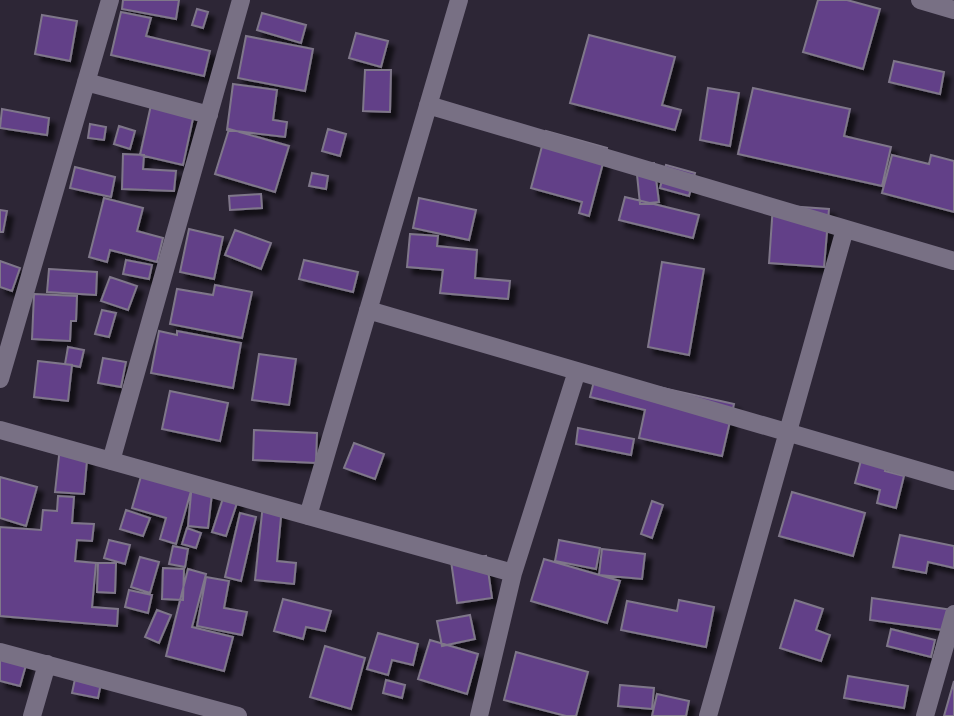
<svg xmlns="http://www.w3.org/2000/svg" width="954" height="716" font-family="Ubuntu,sans-serif">
<defs>
<filter id="shadow"><feDropShadow dx="6" dy="6" stdDeviation="2" flood-color="#0009"/></filter>
</defs>
<rect width="100%" height="100%" fill="#2d2636"/>
<path fill="#624188" stroke="#7f778a" stroke-width="2" filter="url(#shadow)" d="M123,0H179L176,19L122,9Z
M818,0H847L880,9L863,69L803,52Z
M197,9L208,12L203,28L192,25Z
M121,12L151,18L146,36L210,51L204,76L111,55Z
M262,13L306,25L301,43L257,30Z
M42,15L77,21L70,61L35,54Z
M356,33L388,41L381,67L349,58Z
M589,35L675,57L662,105L681,110L675,130L570,103Z
M246,36L313,49L305,91L238,78Z
M894,61L944,72L940,94L889,82Z
M365,70H391L390,112L363,111Z
M233,84L277,90L273,120L287,122L285,137L227,130Z
M708,88L739,93L730,146L700,140Z
M753,88L850,109L844,136L891,147L882,186L738,154Z
M151,105L194,114L183,165L140,155Z
M2,109L49,118L47,135L0,128Z
M90,124L106,127L104,140L88,138Z
M119,126L135,131L130,149L114,144Z
M229,129L289,146L275,192L215,174Z
M328,129L346,134L340,156L322,151Z
M546,131L607,148L589,216L579,213L582,202L531,188Z
M123,154L144,155L143,169L176,171L174,191L122,189Z
M892,155L929,164L931,155L954,161V212L882,193Z
M654,163L659,202L640,204L636,165Z
M666,165L695,173L689,196L660,188Z
M75,167L115,177L111,197L70,188Z
M312,173L328,176L326,189L309,186Z
M261,194L262,208L230,210L229,196Z
M625,197L699,215L693,238L619,220Z
M104,198L143,208L137,231L163,238L157,262L110,250L107,262L89,257Z
M419,198L476,210L469,240L413,228Z
M773,205L829,209L824,267L769,263Z
M0,210L7,211L3,232H0Z
M189,229L223,237L214,279L180,272Z
M235,230L271,243L261,269L225,255Z
M410,234L438,236L437,246L477,250L475,278L510,281L508,299L440,293L443,270L407,267Z
M126,260L152,265L149,279L123,274Z
M304,260L358,272L353,292L299,279Z
M0,261L20,268L12,291L0,287Z
M662,262L704,269L689,355L648,347Z
M49,269L97,272L96,295L47,292Z
M110,277L137,286L128,310L101,301Z
M215,285L252,292L242,338L170,324L177,289L213,295Z
M34,294L77,296L76,321H71L70,341L32,339Z
M102,310L116,313L109,337L95,334Z
M159,331L177,335V331L241,343L233,388L151,373Z
M68,347L84,350L80,367L65,364Z
M259,354L296,359L289,405L252,400Z
M103,358L126,362L121,387L98,383Z
M38,361L72,365L68,401L34,397Z
M596,373L734,404L722,456L639,438L645,410L590,397Z
M170,391L228,403L220,441L162,429Z
M578,428L634,439L631,455L576,444Z
M254,430L317,433L316,463L253,460Z
M354,443L384,454L375,479L344,468Z
M60,447L88,449L84,494L55,492Z
M864,449L889,456L885,471L904,476L896,508L877,503L880,490L855,483Z
M143,469L193,484L176,544L160,539L166,518L132,508Z
M0,477L37,487L26,526L0,518Z
M192,483L213,485L208,528L188,526Z
M225,492L239,497L226,536L212,532Z
M792,492L865,513L853,556L779,536Z
M58,496L74,497L72,523L94,524L92,541L77,540L75,561L96,563L92,607L118,609L117,626L0,616V527L41,530L43,510L57,511Z
M652,501L663,505L652,538L641,534Z
M263,504L282,506L277,561L296,563L294,584L255,580Z
M126,510L150,518L143,536L120,529Z
M240,513L256,517L241,581L225,577Z
M187,528L201,533L196,548L182,544Z
M900,535L954,546V568L928,562L926,573L893,567Z
M109,540L130,545L125,564L104,558Z
M559,540L600,548L596,569L555,561Z
M173,546L188,549L185,567L169,564Z
M602,549L645,554L642,579L599,575Z
M486,556L492,598L457,603L451,561Z
M140,557L159,562L150,593L131,587Z
M544,559L620,581L607,623L531,601Z
M98,563H116L115,593L97,592Z
M163,568L184,569L183,600L162,599Z
M188,569L206,574L192,627L233,637L224,671L166,656Z
M206,577L229,581L224,608L247,612L242,635L197,626Z
M129,590L152,595L148,613L125,607Z
M872,598L953,610L950,631L870,620Z
M283,599L331,611L325,631L306,627L303,639L274,631Z
M679,600L714,607L706,647L621,630L627,601L677,611Z
M795,600L823,609L816,630L830,635L821,661L780,648Z
M157,610L171,615L159,643L145,637Z
M470,615L475,639L442,646L437,621Z
M891,629L935,640L931,657L887,646Z
M378,633L418,644L413,665L392,660L388,675L367,669Z
M430,640L478,654L467,694L418,679Z
M325,646L365,658L351,709L310,697Z
M0,651L28,658L20,686L0,681Z
M516,652L588,672L576,716H566L504,700Z
M848,676L908,686L904,708L844,698Z
M75,679L101,683L98,698L72,693Z
M386,680L405,685L402,698L383,693Z
M954,681V716H944Z
M620,685L654,688L652,709L618,706Z
M657,694L689,701L686,716H652Z"/>
<g fill="none" stroke-linecap="round" stroke-linejoin="round">
<path stroke="#787084" stroke-width="18" d="M920,0L954,10
M86,82L209,115
M428,105L954,261
M368,310L954,481
M0,379L110,0
M0,430L513,573
M111,461L241,0
M308,516L459,0
M0,652L238,716
M32,716L47,664
M479,716L513,573L577,371
M708,716L845,229
M925,716L954,614"/>
</g>
</svg>
